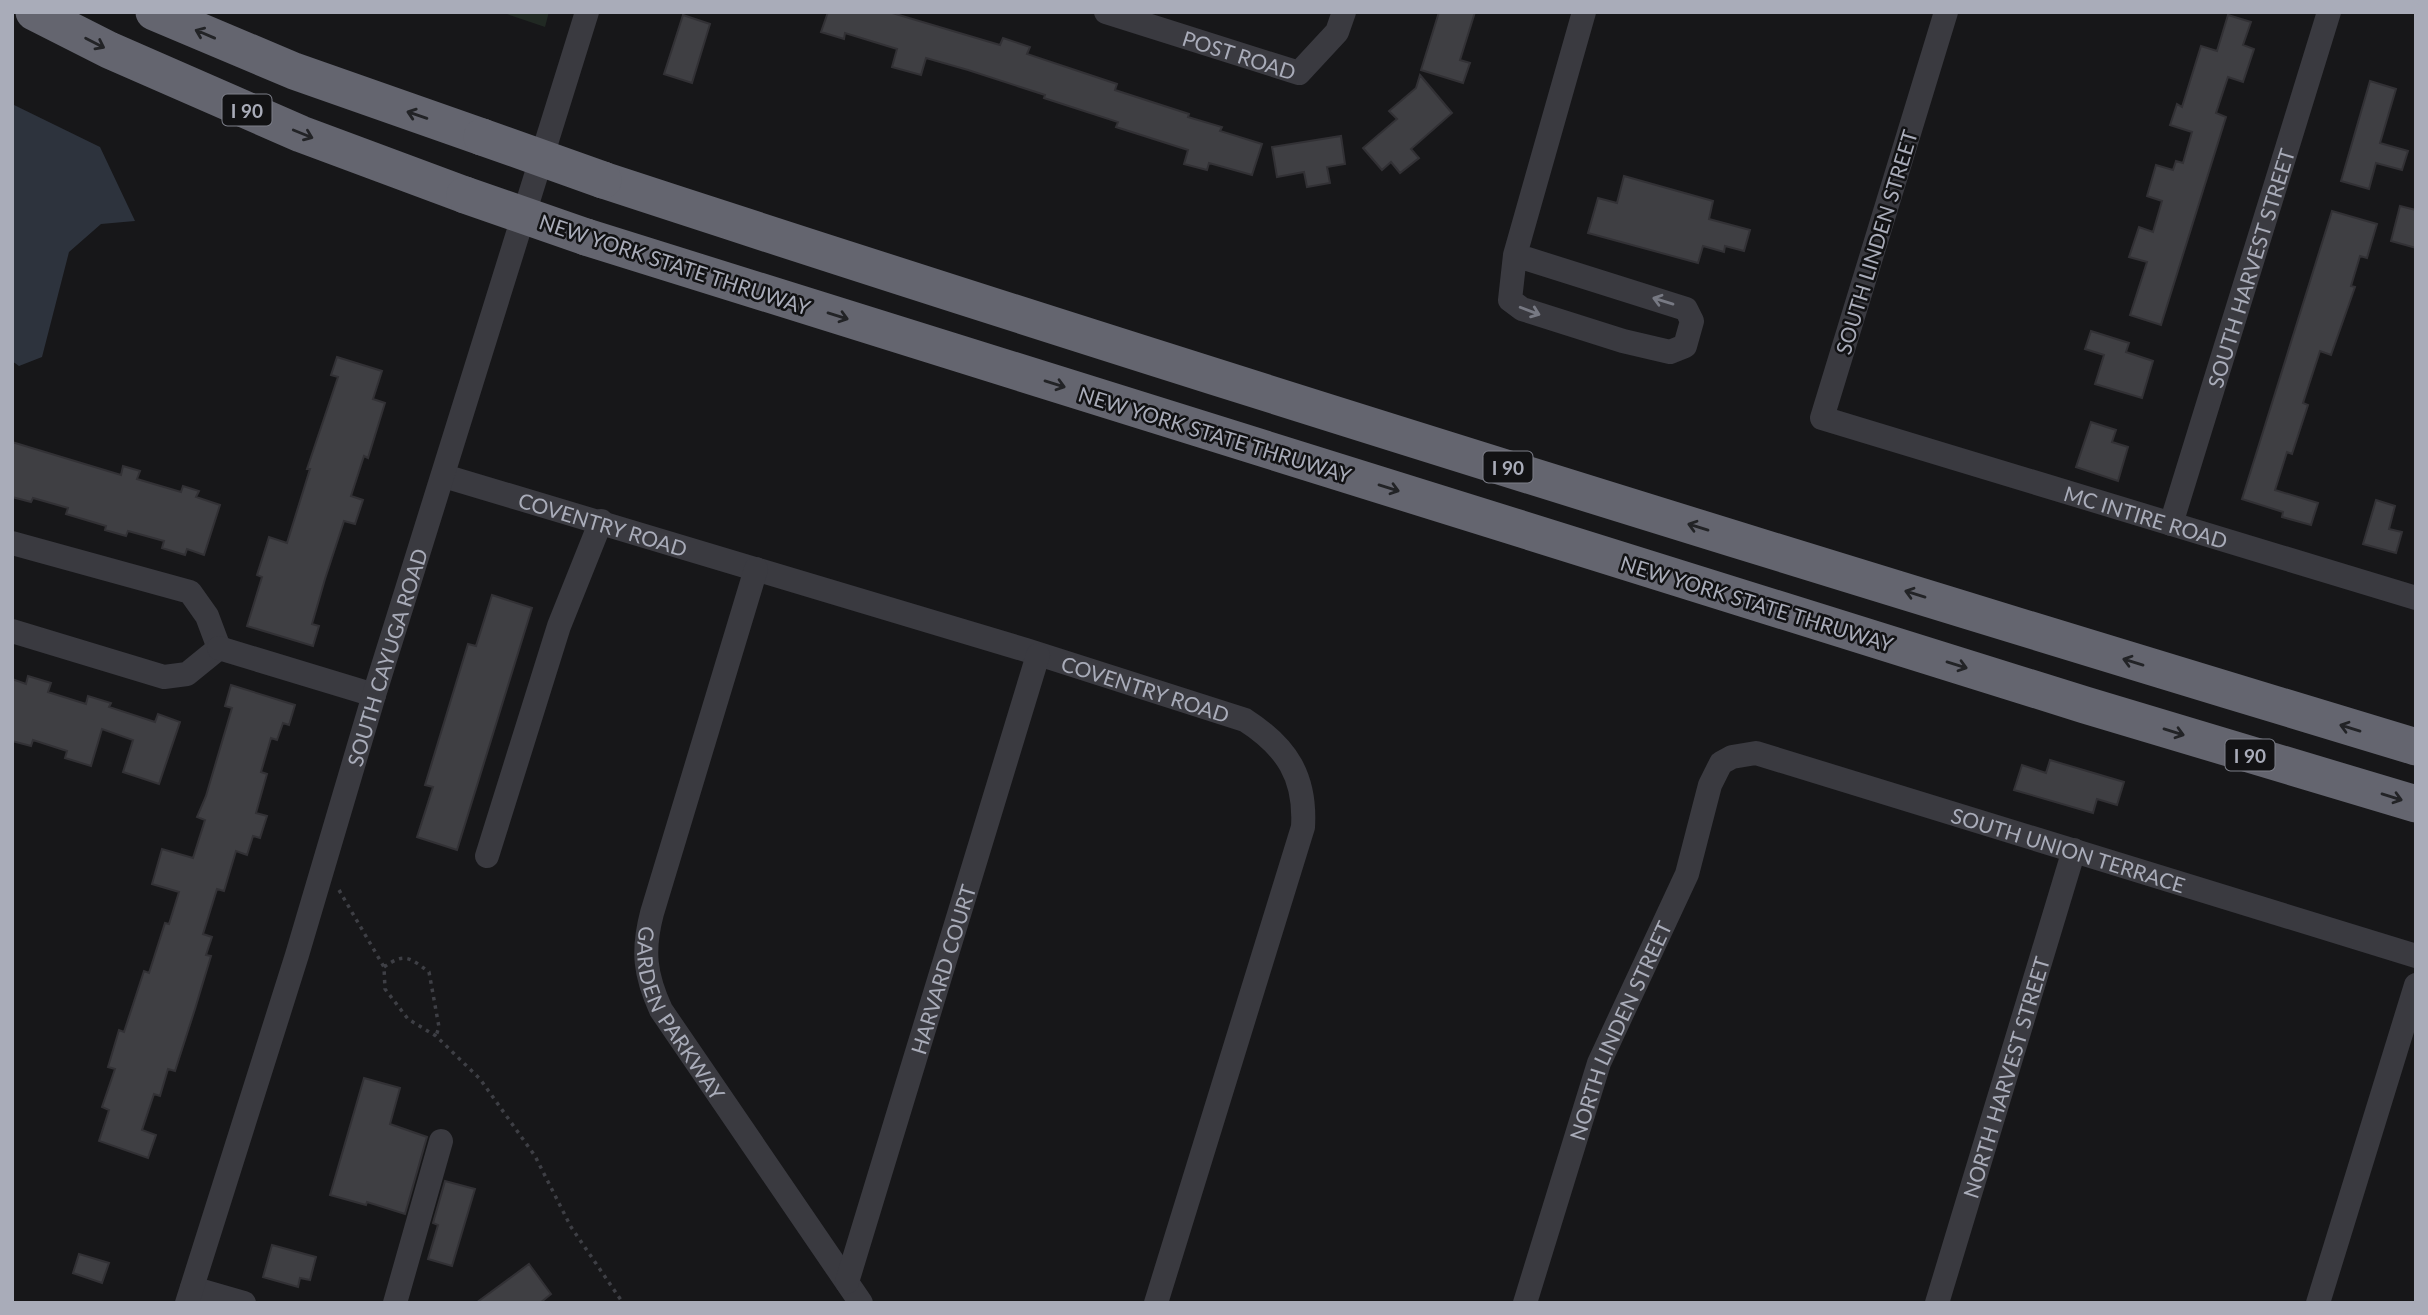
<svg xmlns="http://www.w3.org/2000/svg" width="2428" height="1315" font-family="Lato,sans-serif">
<rect width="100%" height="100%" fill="#171719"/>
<path fill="#212923" d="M501,12H549L545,27Z"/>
<path fill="#2d333d" d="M12,104L100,147L135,221L101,224L69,252L42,357L19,366L12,361Z"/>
<path fill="#3f3f43" stroke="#323135" stroke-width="2" d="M828,12H889L1000,45L1003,38L1030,47L1027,54L1117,84L1115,90L1189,114L1188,117L1222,127L1220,131L1262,144L1252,175L1209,163L1207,170L1184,164L1188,150L1116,127L1118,122L1044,98L1045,95L968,70L926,58L921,75L892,67L897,49L845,33L844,39L821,32Z
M1439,12H1475L1460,60L1470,63L1463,83L1421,70Z
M683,15L710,24L692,83L664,74Z
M2228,15L2251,22L2243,45L2254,49L2243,82L2228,77L2216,113L2226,117L2161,325L2130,315L2147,262L2129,257L2139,227L2153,232L2162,201L2147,196L2156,165L2173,170L2176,161L2183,163L2192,132L2170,125L2177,104L2182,107L2201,46L2217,51Z
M1420,75L1452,113L1411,149L1419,158L1400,173L1391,162L1382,170L1363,148L1397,119L1389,111L1416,88Z
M2370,81L2396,89L2380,143L2408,151L2402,170L2376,163L2369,189L2341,181Z
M1341,136L1345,164L1327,167L1330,183L1307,187L1304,172L1277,177L1272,147Z
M1624,176L1713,201L1709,219L1750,230L1744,251L1725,246L1724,252L1703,246L1698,263L1588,233L1598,198L1617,203Z
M2400,206L2416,210V248L2391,241Z
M2332,211L2377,224L2367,258L2360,256L2351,286L2355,287L2331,355L2320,351L2303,403L2308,405L2292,454L2287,452L2275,490L2318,503L2311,525L2282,517L2283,512L2242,499Z
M2091,331L2129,343L2126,352L2153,361L2142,398L2095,384L2104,355L2085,349Z
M337,357L382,371L373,399L385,403L368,458L364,456L351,496L363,500L355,524L344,521L325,579L312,624L319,626L313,646L247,626L262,577L257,575L269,537L287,543L310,469H307L338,377L331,375Z
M2091,422L2116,430L2112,442L2128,447L2118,481L2076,467Z
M12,442L121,475L123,466L140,471L137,479L181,492L183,486L199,491L196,497L220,505L204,555L187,549L185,555L162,548L164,541L128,531L126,536L105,530L106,526L66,514L68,508L33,498L31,502L12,497Z
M2376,500L2395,506L2389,529L2402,532L2396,553L2363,544Z
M492,595L532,608L457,850L417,837L433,787L425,785L468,644L476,646Z
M28,676L51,683L48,692L86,704L88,696L111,703L109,707L155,722L158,714L180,722L159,784L123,772L133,740L102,729L91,766L65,758L67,751L33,740L31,746L12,741V679L26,684Z
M231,685L295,705L289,725L283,723L277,740L271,738L261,772L267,774L256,813L267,816L260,838L253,836L247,855L236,851L224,891L217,889L203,934L212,937L206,955L211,956L195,1009L175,1071L168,1069L160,1096L154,1094L142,1130L156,1135L148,1158L99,1141L109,1110L102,1107L115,1069L108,1067L119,1030L124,1032L144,971L149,973L165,923L169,924L179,892L152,884L162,849L193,858L205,820L197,817L206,796L232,708L225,706Z
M2050,760L2124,782L2117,805L2097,799L2093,813L2014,790L2022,765L2046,773Z
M364,1078L400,1088L390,1124L427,1137L405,1214L367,1202L366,1205L330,1195Z
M445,1181L475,1189L452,1266L428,1259L438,1225L433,1223Z
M272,1245L316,1257L310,1280L300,1278L298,1287L263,1277Z
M79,1254L109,1263L102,1283L73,1273Z
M529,1264L551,1294L540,1303H476Z"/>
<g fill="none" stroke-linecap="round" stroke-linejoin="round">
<path stroke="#3e3f45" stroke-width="3.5" stroke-dasharray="3.5 5" stroke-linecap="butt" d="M339,890L384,967L385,989L408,1019L436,1036L480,1079L535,1156L571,1227L623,1303
M384,967C405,952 410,958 429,972L439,1027L436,1036"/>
<g stroke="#3a3a40" stroke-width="24">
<path id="s1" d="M1106,12L1299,73L1337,32L1344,12"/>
<path id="s2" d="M1946,12L1822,418L2416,598"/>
<path d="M1515,255L1686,309L1692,321L1685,346L1670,352L1623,341L1522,309L1510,300L1515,255L1584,12"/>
<path id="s3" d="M444,476L1026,650L1245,720C1287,747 1306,777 1303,827L1156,1303"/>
<path id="s4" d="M2171,524L2329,12"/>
<path d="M12,543L190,592L207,616L219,648"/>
<path id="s5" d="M756,569L652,913C642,951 645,975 661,1010L861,1303"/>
<path d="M12,631L164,677L187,674L219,648"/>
<path d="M219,648L374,695"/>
<path d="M487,856L559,626L601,521"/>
<path id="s6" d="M847,1282L1038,655"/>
<path d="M192,1288L244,1303"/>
<path id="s7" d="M187,1303L297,955L374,695L587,12"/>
<path d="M395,1303L441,1141"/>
<path id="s8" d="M1525,1303L1599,1063L1687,874L1710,785L1721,763L1732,757L1756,753L2416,956"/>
<path id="s9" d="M1937,1303L2074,850"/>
<path d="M2318,1303L2416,985"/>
</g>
<path stroke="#64656f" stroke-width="37" d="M34,12L109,50L301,134L465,195
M154,12L294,71L482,137
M603,180C1204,377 1810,564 2416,747
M586,237L2085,705L2416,804"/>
<path stroke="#64656f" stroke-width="37" d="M482,137L603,180
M465,195L586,237"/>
</g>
<defs><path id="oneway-shaft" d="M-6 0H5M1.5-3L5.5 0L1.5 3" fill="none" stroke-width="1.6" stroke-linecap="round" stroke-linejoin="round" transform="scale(1.75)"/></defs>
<g stroke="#222326">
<use href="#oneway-shaft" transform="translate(205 34) rotate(-157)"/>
<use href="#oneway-shaft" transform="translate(95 43) rotate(27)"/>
<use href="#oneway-shaft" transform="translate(417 115) rotate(-161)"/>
<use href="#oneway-shaft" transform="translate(303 134) rotate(22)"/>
<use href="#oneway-shaft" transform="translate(838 316) rotate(17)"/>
<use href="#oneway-shaft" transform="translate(1055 384) rotate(17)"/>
<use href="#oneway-shaft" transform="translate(1389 488) rotate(17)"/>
<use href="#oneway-shaft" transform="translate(1698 527) rotate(-163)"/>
<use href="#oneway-shaft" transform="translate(1915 594) rotate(-163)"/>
<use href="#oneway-shaft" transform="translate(2133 662) rotate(-163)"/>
<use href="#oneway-shaft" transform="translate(1957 665) rotate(17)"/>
<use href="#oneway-shaft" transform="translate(2350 728) rotate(-163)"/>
<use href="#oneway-shaft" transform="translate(2174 732) rotate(17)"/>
<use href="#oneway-shaft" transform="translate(2392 797) rotate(17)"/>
</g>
<g stroke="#777983">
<use href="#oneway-shaft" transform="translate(1663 301) rotate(-163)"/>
<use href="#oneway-shaft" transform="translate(1530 311) rotate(21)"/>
</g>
<g text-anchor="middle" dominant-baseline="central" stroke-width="5" stroke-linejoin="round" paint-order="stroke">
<g fill="#121214" stroke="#7c7e88" stroke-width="2">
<rect x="222.5" y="94.5" width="49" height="31" rx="5"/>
<rect x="1483.5" y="451.5" width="49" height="31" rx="5"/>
<rect x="2225.5" y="739.5" width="49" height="31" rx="5"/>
</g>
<g font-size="19" font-weight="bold" fill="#a9acb9">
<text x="247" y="110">I 90</text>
<text x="1508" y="467">I 90</text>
<text x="2250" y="755">I 90</text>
</g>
<g font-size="21" fill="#a9acb9" stroke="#121214">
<text stroke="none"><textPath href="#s1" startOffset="140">POST ROAD</textPath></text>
<text transform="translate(1876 242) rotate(-73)">SOUTH LINDEN STREET</text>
<text transform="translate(675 264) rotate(18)">NEW YORK STATE THRUWAY</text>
<text stroke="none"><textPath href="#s4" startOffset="268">SOUTH HARVEST STREET</textPath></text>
<text transform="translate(1215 434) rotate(17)">NEW YORK STATE THRUWAY</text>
<text stroke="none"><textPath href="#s2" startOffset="763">MC INTIRE ROAD</textPath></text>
<text stroke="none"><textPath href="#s3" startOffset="166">COVENTRY ROAD</textPath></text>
<text transform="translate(1757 603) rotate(17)">NEW YORK STATE THRUWAY</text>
<text stroke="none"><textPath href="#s7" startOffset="676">SOUTH CAYUGA ROAD</textPath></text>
<text stroke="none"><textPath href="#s3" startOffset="733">COVENTRY ROAD</textPath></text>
<text stroke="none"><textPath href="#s8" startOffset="940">SOUTH UNION TERRACE</textPath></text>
<text stroke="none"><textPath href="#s6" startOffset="327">HARVARD COURT</textPath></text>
<text stroke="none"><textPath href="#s5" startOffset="469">GARDEN PARKWAY</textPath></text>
<text stroke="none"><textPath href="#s8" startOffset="289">NORTH LINDEN STREET</textPath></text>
<text stroke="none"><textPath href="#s9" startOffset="236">NORTH HARVEST STREET</textPath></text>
</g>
</g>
<rect width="2428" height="1315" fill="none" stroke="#a9acb9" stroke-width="28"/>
</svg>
